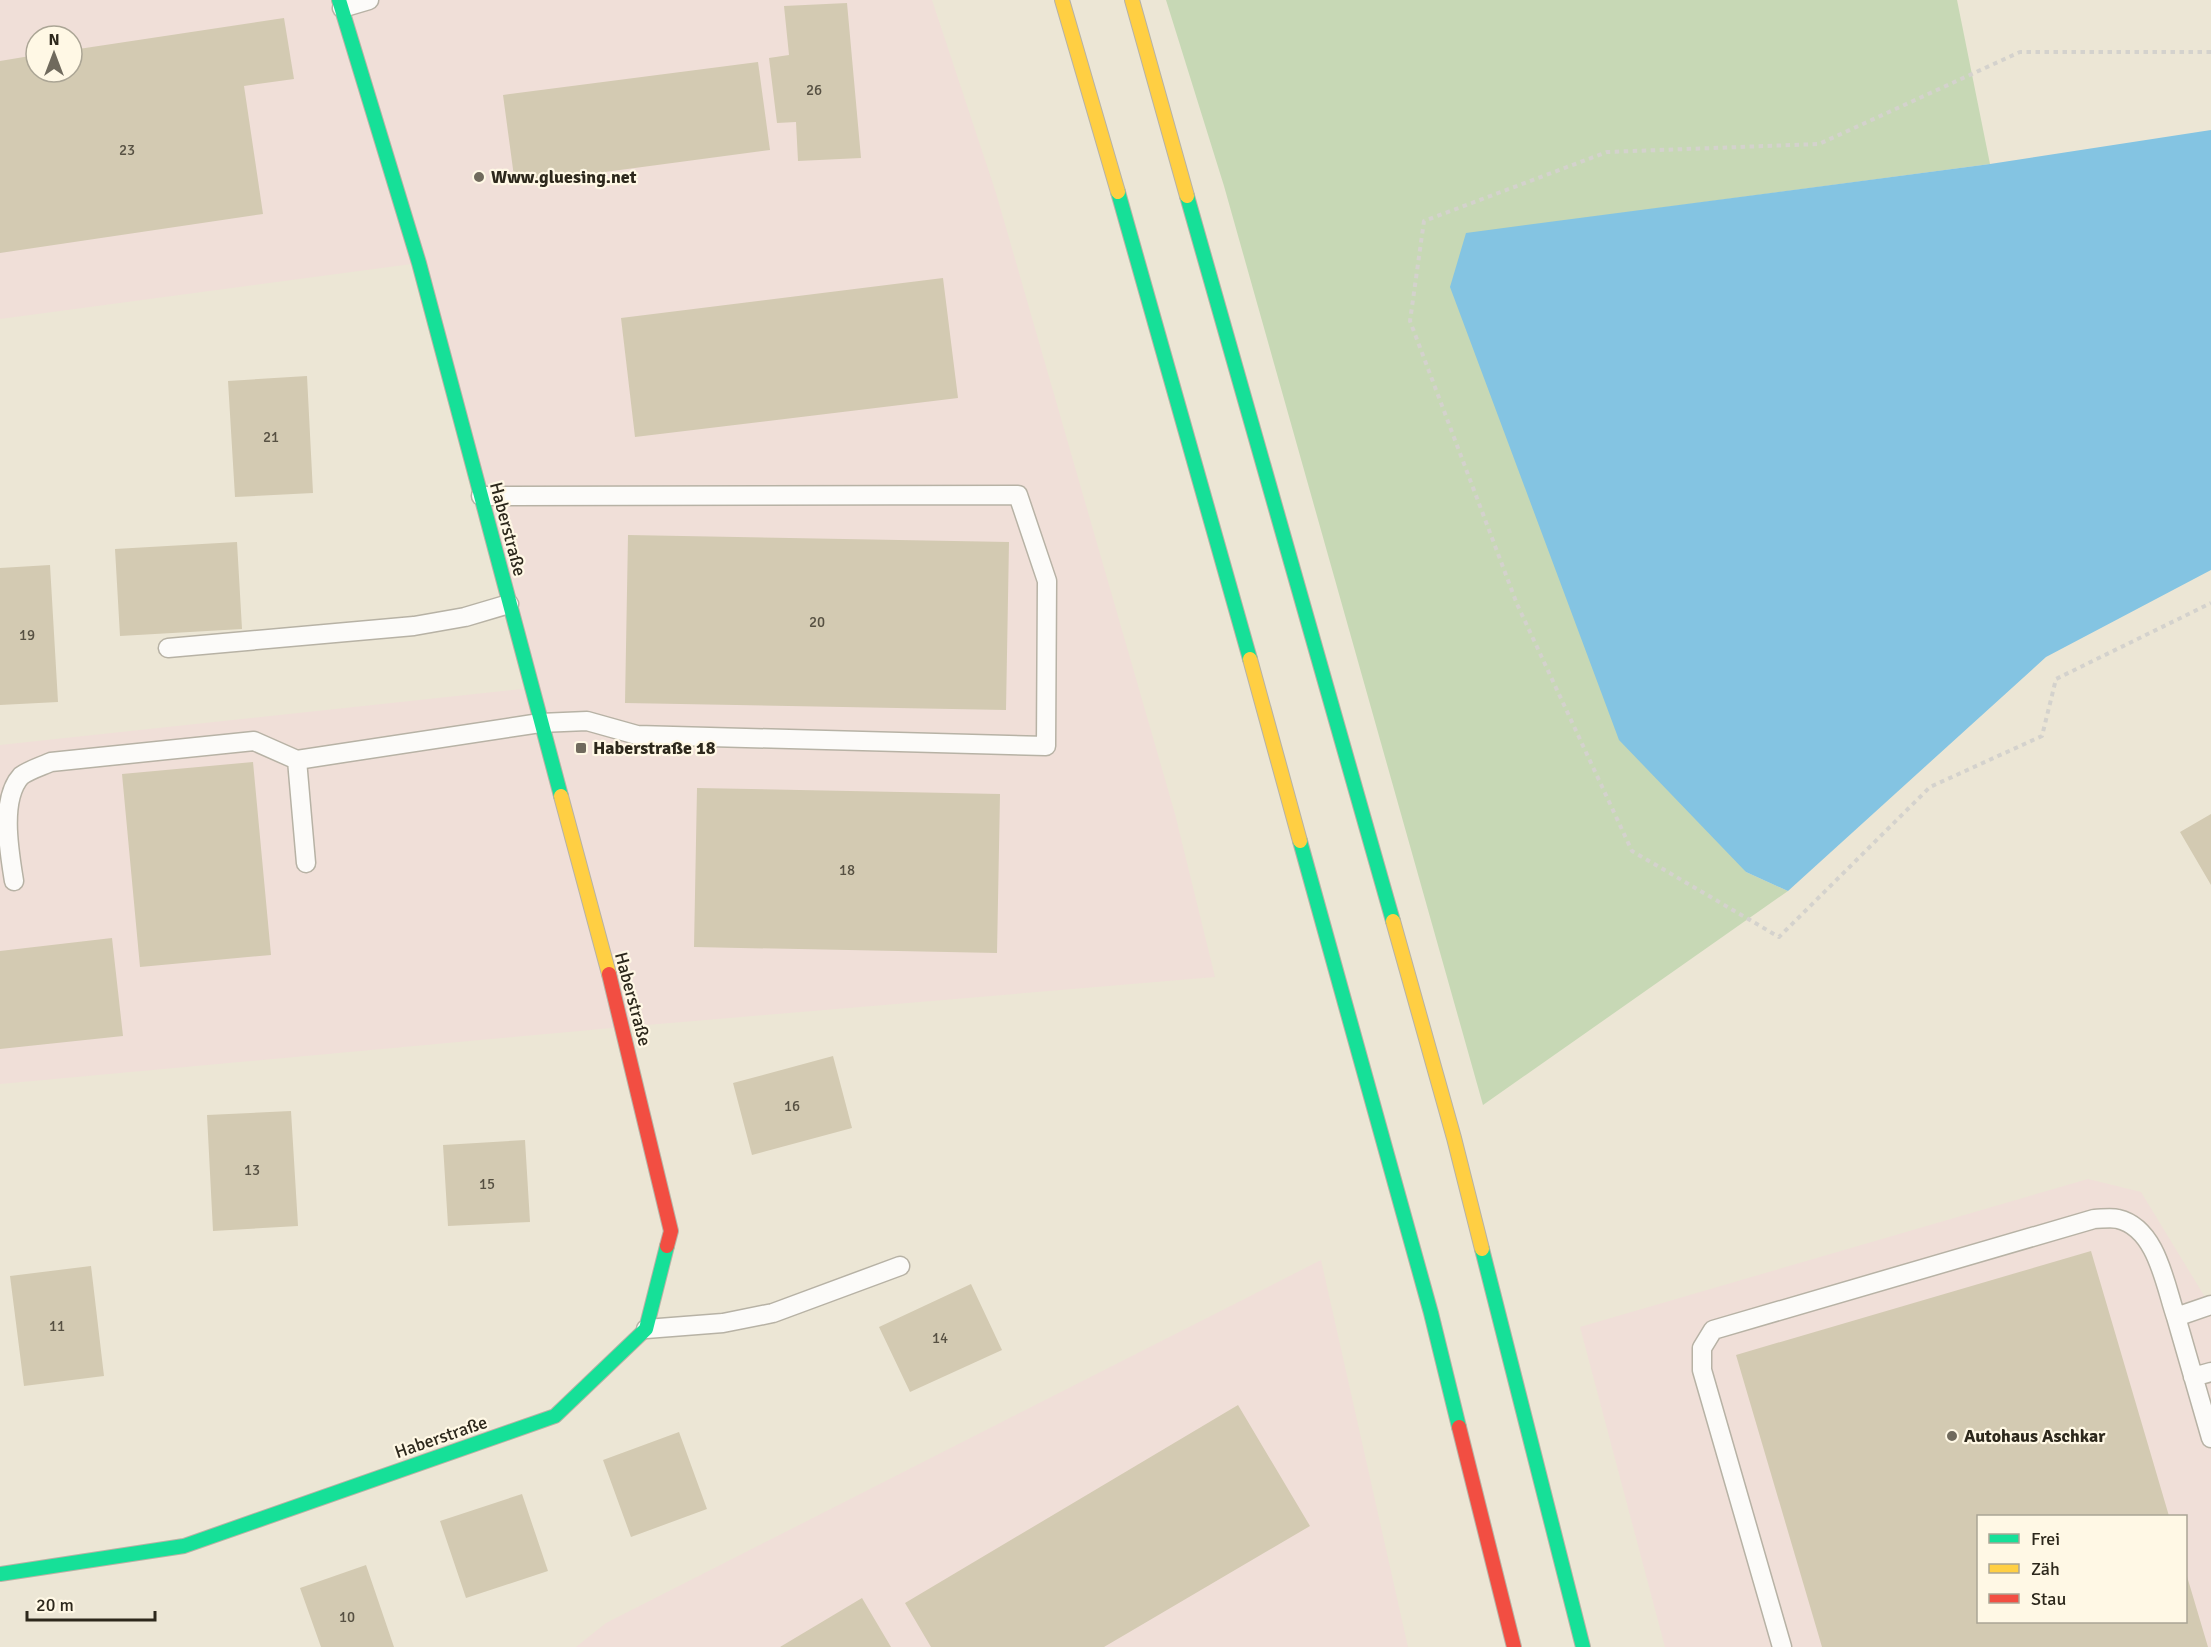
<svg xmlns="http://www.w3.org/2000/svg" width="2211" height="1647" font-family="Signika,sans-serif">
<rect width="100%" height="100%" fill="#ece6d5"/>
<path fill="#f0dfd8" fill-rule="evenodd" d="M0,0H932L996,193L1175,814L1215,977L623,1027L0,1084V745L531,688L419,263L0,319ZM36,36H72V72H36Z
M2088,1179L2141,1192L2211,1307V1647H1665L1580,1327ZM1978,1516H2186V1622H1978Z
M1321,1260L1408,1647H576L606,1623Z"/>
<path fill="#c7d8b5" d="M1166,0H1957L1990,164L1466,234L1746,872L1788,891L1483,1105L1224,186Z"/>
<path fill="#84c4e2" d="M2211,130V570L2046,657L1788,891L1746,872L1619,740L1450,287L1466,233L1990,164Z"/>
<path fill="#d3cab2" d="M847,3L861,158L798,161L796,122L777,123L769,58L789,55L784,6Z
M284,18L294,79L244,86L263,214L0,253V61L36,55V72H72V50Z
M758,62L770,150L515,184L503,95Z
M943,278L958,398L635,437L621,318Z
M307,376L313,493L235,497L228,381Z
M628,535L1009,542L1006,710L625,703Z
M237,542L242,629L120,636L115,549Z
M50,565L58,702L0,705V568Z
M253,762L271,955L140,967L122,774Z
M697,788L1000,794L997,953L694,947Z
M2211,814V885L2180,832Z
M112,938L123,1036L0,1049V951Z
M833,1056L852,1128L752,1155L733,1083Z
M291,1111L298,1226L213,1231L207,1115Z
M525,1140L530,1222L448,1226L443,1145Z
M2091,1251L2169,1516H1978V1622H2186V1573L2208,1647H1822L1736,1355Z
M91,1266L104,1376L24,1386L10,1276Z
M971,1284L1002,1350L910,1392L879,1327Z
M1238,1405L1310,1526L1104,1647H931L905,1603Z
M679,1432L707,1509L631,1537L603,1460Z
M522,1494L548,1571L466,1598L440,1521Z
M366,1565L394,1647H321L300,1588Z
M862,1598L891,1647H780Z"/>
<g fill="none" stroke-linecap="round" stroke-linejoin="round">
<defs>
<path id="lane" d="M342,8L369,0
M168,648L414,626L465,617L509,604
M306,863L297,760L540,723L587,721L637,735L1046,746L1047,581L1018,495L481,496
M14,881C9,850 0,799 21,776C29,770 42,766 51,762L254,741L297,760
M2211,1305L2176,1317L2211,1438
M646,1329L723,1323L773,1313L900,1266
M2193,1377L2211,1372
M1782,1647L1702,1370V1348L1713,1330L2094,1219C2101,1219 2111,1217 2118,1219C2157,1228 2165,1285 2176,1317"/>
<path id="fast" d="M339,0L419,263L561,796
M1118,192L1250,659
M1187,196L1393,921
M1300,841L1431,1313L1459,1427
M1482,1249L1583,1647
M0,1574L184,1546L555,1416L646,1329L667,1246"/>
<path id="slow" d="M1062,0L1118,192
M1132,0L1187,196
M1250,659L1300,841
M561,796L609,974
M1393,921L1454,1138L1482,1249"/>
<path id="jam" d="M609,974L671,1231L667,1246
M1459,1427L1514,1647"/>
</defs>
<use href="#lane" stroke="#b7b2a5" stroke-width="21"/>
<use href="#fast" stroke="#b7b2a5" stroke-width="16"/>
<use href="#slow" stroke="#b7b2a5" stroke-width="16"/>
<use href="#jam" stroke="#b7b2a5" stroke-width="16"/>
<path stroke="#d4d2cd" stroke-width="4" stroke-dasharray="4.5 4.5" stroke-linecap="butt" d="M2211,52H2020L1819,144L1607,152L1424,221L1410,321L1517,604L1632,851L1779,937L1930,787L2042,736L2056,679L2211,603"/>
<use href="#lane" stroke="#fcfbf9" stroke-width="18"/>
<use href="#fast" stroke="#16e098" stroke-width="14"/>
<use href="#slow" stroke="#ffcf43" stroke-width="14"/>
<use href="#jam" stroke="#f24e42" stroke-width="14"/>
</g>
<g fill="#706a5d" stroke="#fff8e5" stroke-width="2">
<circle cx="479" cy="177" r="6"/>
<rect x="575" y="742" width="12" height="12" rx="3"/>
<circle cx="1952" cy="1436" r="6"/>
</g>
<g text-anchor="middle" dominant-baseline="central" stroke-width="4.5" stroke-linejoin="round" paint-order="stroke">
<g font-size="15" fill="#565042">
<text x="814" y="90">26</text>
<text x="127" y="150">23</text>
<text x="271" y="437">21</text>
<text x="817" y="622">20</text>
<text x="27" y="635">19</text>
<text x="847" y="870">18</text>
<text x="792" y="1106">16</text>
<text x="252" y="1170">13</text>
<text x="487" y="1184">15</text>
<text x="57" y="1326">11</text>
<text x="940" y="1338">14</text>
<text x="347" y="1617">10</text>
</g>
<g font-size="18" font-weight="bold" fill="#2d281c" stroke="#fff8e5" text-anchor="start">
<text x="491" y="177">Www.gluesing.net</text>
<text x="593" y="748">Haberstraße 18</text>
<text x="1964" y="1436">Autohaus Aschkar</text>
</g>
<g font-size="18" fill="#2d281c" stroke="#fff8e5">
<text transform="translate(508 529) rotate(75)">Haberstraße</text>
<text transform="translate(633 999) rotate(75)">Haberstraße</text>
<text transform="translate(441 1437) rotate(-19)">Haberstraße</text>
</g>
</g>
<rect x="1977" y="1515" width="210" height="108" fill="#fff8e5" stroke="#aba595" stroke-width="1.5"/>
<rect x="1989" y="1534" width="30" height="9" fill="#16e098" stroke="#aba595" stroke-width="1.5"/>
<text x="2031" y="1545" font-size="18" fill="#2d281c">Frei</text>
<rect x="1989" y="1564" width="30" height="9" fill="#ffcf43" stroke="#aba595" stroke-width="1.5"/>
<text x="2031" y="1575" font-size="18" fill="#2d281c">Zäh</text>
<rect x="1989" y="1594" width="30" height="9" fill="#f24e42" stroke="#aba595" stroke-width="1.5"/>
<text x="2031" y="1605" font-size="18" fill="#2d281c">Stau</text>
<g transform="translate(54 54)"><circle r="28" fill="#fff8e5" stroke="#aba595" stroke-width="1.5"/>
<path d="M0-4.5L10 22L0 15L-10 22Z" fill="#706a5d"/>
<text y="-9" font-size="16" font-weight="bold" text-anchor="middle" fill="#2d281c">N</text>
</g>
<path d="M27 1611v9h128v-9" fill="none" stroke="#2d281c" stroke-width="3"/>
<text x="36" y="1611" font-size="18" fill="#2d281c" stroke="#fff8e5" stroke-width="4.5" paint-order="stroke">20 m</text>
</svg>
